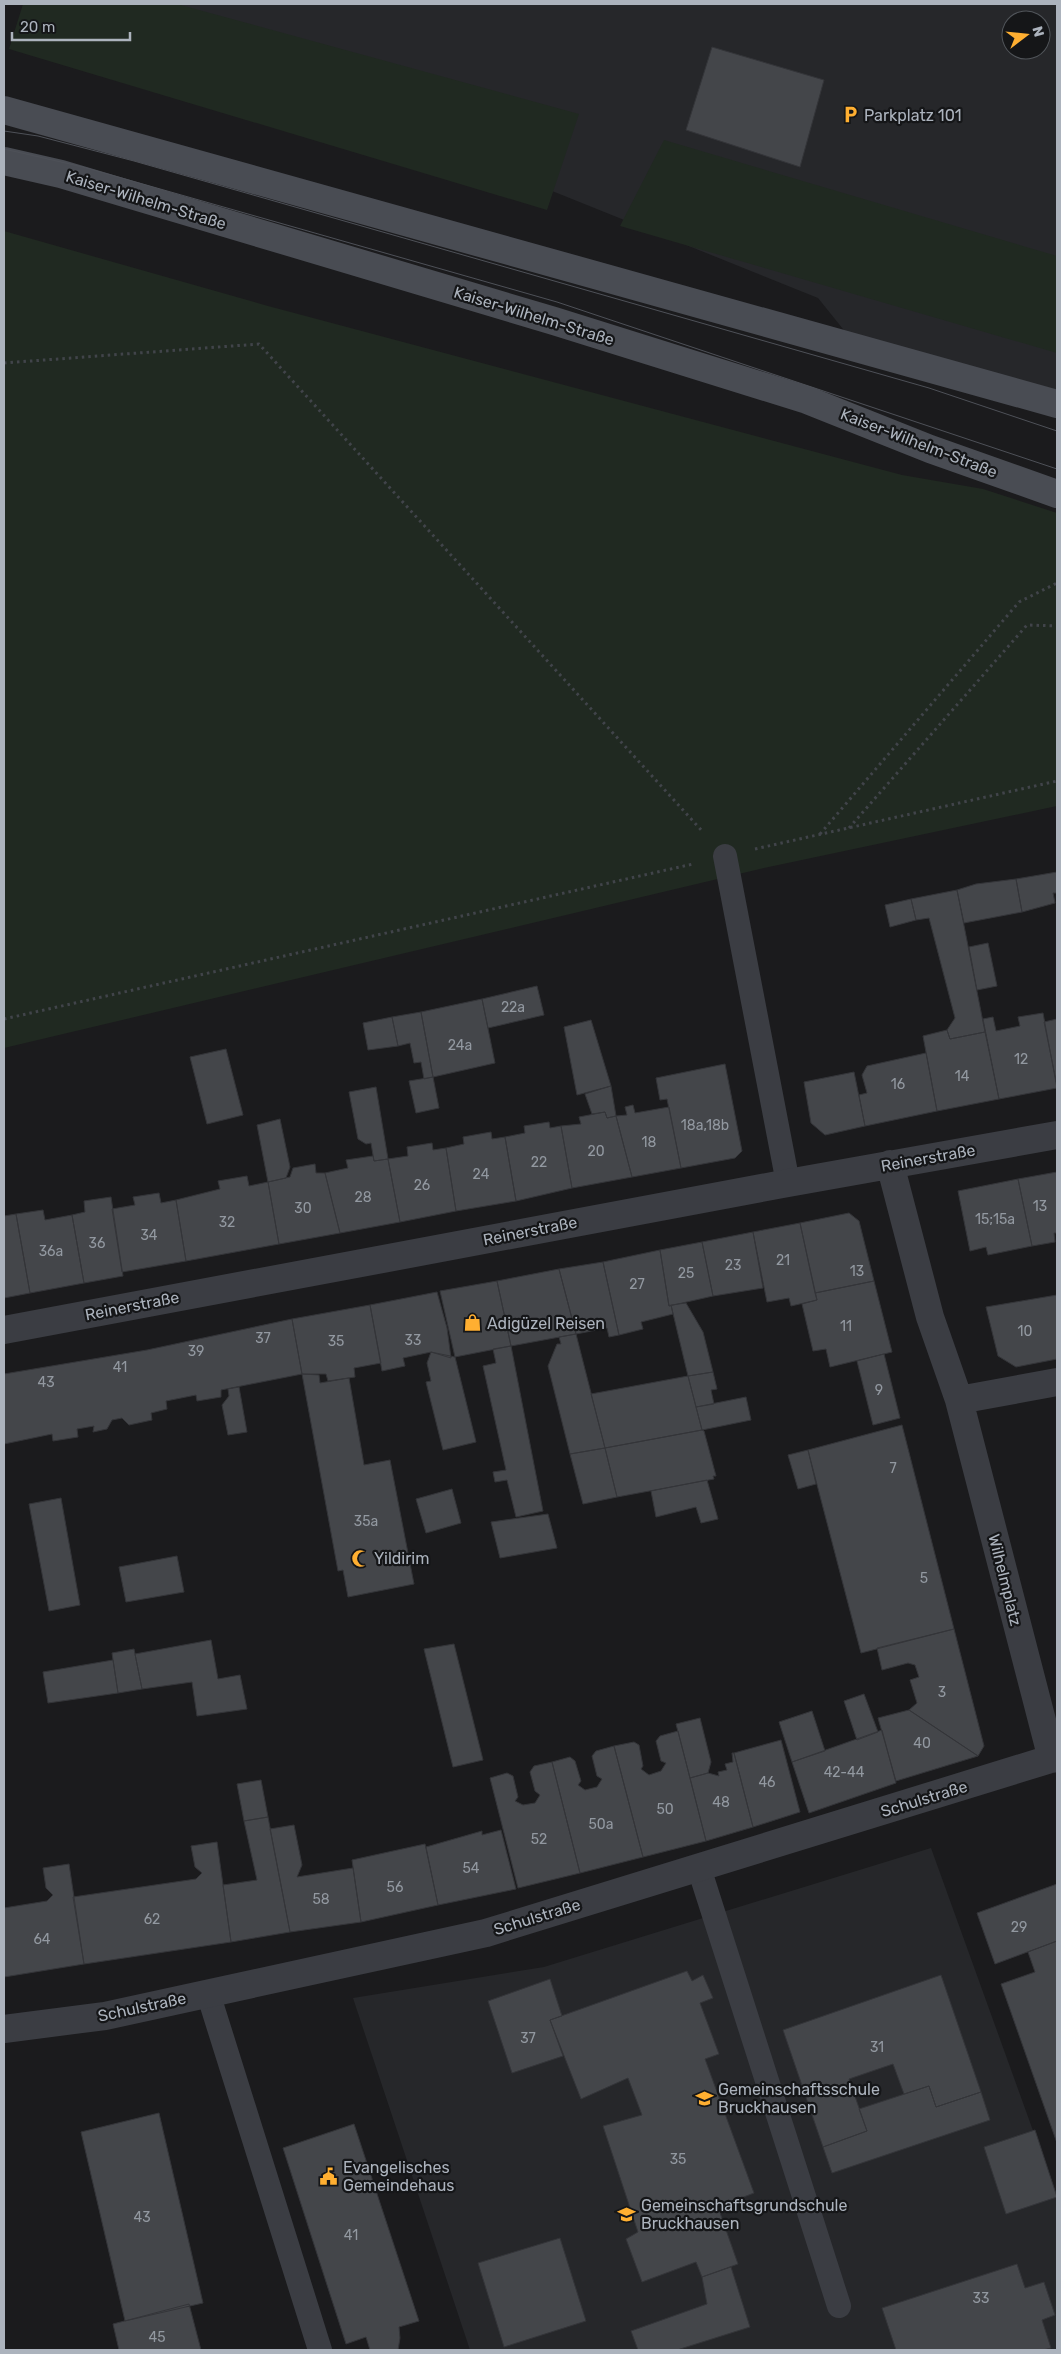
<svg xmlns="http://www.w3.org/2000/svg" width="1061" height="2354" font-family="Rubik,sans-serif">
<rect width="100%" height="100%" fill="#1b1b1d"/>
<path fill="#26272a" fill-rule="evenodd" d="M88,4H1057V390L847,334L818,298ZM1011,20H1041V50H1011Z
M931,1848L1057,2197V2350H470L353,1998L544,1967Z"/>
<path fill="#202921" d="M23,4H177L579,114L547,210L9,49Z
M664,140L1057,256V353L620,226Z
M4,231L268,306L902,475L983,489L1057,513V806L764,868L4,1048Z"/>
<path fill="#44464a" stroke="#343539" d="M712,47L824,80L800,167L686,130Z
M1057,872V893H1053L1055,903L1022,912L1016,879Z
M1016,879L1022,912L964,923L957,890L976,884Z
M957,890L985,1032L950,1039L947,1030L955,1018L929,918L916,920L911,899Z
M911,899L916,920L890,927L885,905Z
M988,943L997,986L977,990L969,947Z
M537,986L544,1015L488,1028L482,999Z
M482,999L495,1063L433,1077L421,1012Z
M421,1012L433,1077L424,1079L421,1062L414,1063L410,1043L398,1046L392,1017Z
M1043,1013L1057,1088L999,1099L983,1019L993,1017L996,1031L1020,1026L1018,1017Z
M392,1017L398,1046L368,1050L363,1023Z
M1057,1019V1085L1044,1022Z
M591,1020L611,1086L577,1095L564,1027Z
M947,1030L950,1039L985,1032L999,1099L937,1111L923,1036Z
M226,1049L243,1115L207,1124L190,1057Z
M926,1053L937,1111L865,1126L859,1095L867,1093L862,1075L867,1066Z
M725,1064L742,1151L735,1158L681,1168L667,1099L660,1100L656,1078Z
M854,1072L865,1126L825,1135L811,1123L804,1082Z
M433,1077L439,1108L416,1113L409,1081Z
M611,1086L616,1116L607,1118L605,1112L592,1114L585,1094Z
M376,1087L388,1159L374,1161L371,1143L366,1144L358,1139L349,1092Z
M633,1105L635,1113L669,1107L681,1168L632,1177L616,1116L627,1115L625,1107Z
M605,1112L607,1118L616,1116L632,1177L572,1188L561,1126L581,1124L579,1117Z
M280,1119L290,1167L286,1178L268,1182L257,1125Z
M549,1122L550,1128L561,1126L572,1188L516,1201L505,1137L525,1133L524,1126Z
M491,1132L492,1139L505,1137L516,1201L456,1211L446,1148L464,1144L463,1137Z
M432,1143L433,1150L446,1148L456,1211L400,1222L388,1159L408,1156L407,1147Z
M373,1156L374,1161L388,1159L400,1222L340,1233L325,1173L348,1168L346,1160Z
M315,1164L316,1173H325L340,1233L279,1244L268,1182L290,1177L293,1168Z
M1057,1172V1233H1054L1055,1242L1032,1246L1018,1179Z
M247,1176L249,1186L268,1182L279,1244L186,1261L176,1200L220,1189L218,1181Z
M1018,1179L1032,1246L988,1255L986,1247L970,1251L958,1191Z
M159,1193L161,1203L176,1200L186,1261L122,1272L112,1209L135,1205L133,1197Z
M111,1197L123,1276L84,1283L72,1215L85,1212L84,1201Z
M43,1210L45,1220L72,1215L84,1283L30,1293L16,1214Z
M849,1213L859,1221L874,1281L815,1293L800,1223Z
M16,1214L30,1293L4,1298V1216Z
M800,1223L817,1300L791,1306L789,1298L767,1302L753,1232Z
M753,1232L763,1288L713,1296L702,1242Z
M702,1242L713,1296L669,1306L660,1250Z
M660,1250L669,1306L671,1305L673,1314L641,1322L643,1329L619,1335L603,1262Z
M603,1262L619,1335L609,1337L607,1328L576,1334L559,1269Z
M559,1269L576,1334L511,1346L497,1281Z
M497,1281L511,1346L455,1357L440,1291Z
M874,1281L892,1352L830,1367L826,1349L813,1351L802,1304L817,1300L815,1293Z
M437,1292L447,1328L451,1358L431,1352L403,1358L405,1366L382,1371L370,1305Z
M1057,1295V1359L1016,1367L998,1356L986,1307Z
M686,1303L703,1332L713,1372L688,1376L671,1305Z
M370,1305L381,1363L354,1368L355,1377L328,1381L326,1374H302L292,1319Z
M292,1319L302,1374L221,1390V1397L197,1401L196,1395L166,1401L167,1409L151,1413L152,1420L129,1425L122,1418L112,1420L107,1429L93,1432L94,1426L77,1429L78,1437L53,1441L52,1434L4,1444V1374L147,1350Z
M576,1334L605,1448L570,1454L548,1366L557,1344H561L559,1337Z
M511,1346L543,1511L516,1517L507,1480L495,1482L493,1472L506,1470L483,1366L496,1363L493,1349Z
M431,1352L455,1357L476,1442L443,1450L426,1382L431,1381L427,1363Z
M884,1354L900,1418L873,1425L857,1361Z
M713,1372L717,1389L711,1390L714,1404L696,1407L688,1376Z
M302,1374L319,1375L320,1383L349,1378L364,1465L390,1460L414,1584L348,1597L343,1570L338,1571Z
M688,1376L702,1430L605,1448L591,1394Z
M239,1387L247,1432L228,1435L222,1405L229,1396L228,1389Z
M746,1397L751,1420L702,1430L696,1407Z
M902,1425L954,1629L861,1653L808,1450Z
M702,1430L704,1431L716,1476H713L714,1479L617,1497L605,1448Z
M605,1448L617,1497L583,1504L570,1454Z
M808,1450L816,1484L798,1489L788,1455Z
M707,1480L718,1519L701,1523L696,1507L656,1517L651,1491Z
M452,1489L461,1523L426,1533L416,1499Z
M61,1498L80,1605L49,1611L29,1504Z
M548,1514L557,1548L500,1558L491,1522Z
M177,1556L184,1592L126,1602L119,1567Z
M954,1629L984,1746L978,1756L909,1710L917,1703L910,1680L919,1677L915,1665L908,1663L882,1670L877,1648Z
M211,1640L218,1679L240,1675L247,1709L197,1716L192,1682L142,1689L135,1654Z
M454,1644L483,1760L453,1767L424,1649Z
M134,1649L142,1689L118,1693L112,1653Z
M113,1660L118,1693L48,1703L43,1672Z
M864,1694L878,1732L857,1740L844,1701Z
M909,1710L978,1756L896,1781L878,1718Z
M812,1711L825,1751L792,1762L779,1722Z
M700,1718L711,1762L708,1773L690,1778L676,1724Z
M882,1730L896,1783L809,1813L792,1762Z
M678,1731L706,1841L643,1857L614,1746L634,1742L639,1745L643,1766L641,1769L649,1775L661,1771L666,1763L661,1761L656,1741L660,1736Z
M781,1740L800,1812L753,1827L734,1753Z
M614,1746L643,1857L580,1873L552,1762L570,1757L575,1761L581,1781L578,1785L585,1790L597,1787L602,1779L597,1776L592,1756L596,1751Z
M732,1753H734L753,1827L706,1841L690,1778L708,1773L719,1776L718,1772L727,1770L725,1764L733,1762Z
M552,1762L580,1873L518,1888L490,1778L507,1773L513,1776L518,1797L515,1801L523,1805L535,1803L540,1795L535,1791L530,1772L534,1766Z
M261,1780L268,1817L244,1821L237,1784Z
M268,1817L290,1932L231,1942L223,1885L257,1880L244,1821Z
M294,1825L302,1865L297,1877L353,1868L361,1922L290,1932L270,1829Z
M501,1830L516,1889L438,1905L426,1847L482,1831V1835Z
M217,1842L231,1942L84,1964L73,1897L196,1879L202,1873L195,1867L191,1846Z
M425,1844L438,1905L361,1922L352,1860Z
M69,1864L84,1964L4,1977V1908L47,1901L53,1895L46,1888L43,1868Z
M1057,1884V1941L995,1964L977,1913Z
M1057,1941V2143L1001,1984L1035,1972L1028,1952Z
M687,1971L692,1981L703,1975L713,1998L700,2003L719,2054L705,2059L754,2193L718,2207L738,2264L702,2277L696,2262L642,2282L626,2239L638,2232L603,2126L642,2115L628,2078L581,2099L550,2020Z
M941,1975L981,2092L936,2107L929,2086L904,2094L893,2064L849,2079L867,2131L823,2147L783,2030Z
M550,1979L562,2016L550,2020L563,2056L512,2073L488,2001Z
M929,2086L936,2107L981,2092L990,2120L832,2173L823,2147L867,2131L859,2109Z
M159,2113L203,2303L125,2321L81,2132Z
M354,2124L419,2321L399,2327L400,2338L398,2350H370L366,2337L346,2344L283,2148Z
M1035,2130L1057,2197L1006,2214L984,2147Z
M560,2238L586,2321L504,2347L478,2263Z
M1017,2264L1025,2288L1044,2282L1055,2315L1042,2320L1051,2348L1043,2350H896L882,2308Z
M731,2267L750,2327L677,2350H638L631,2331L707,2304L702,2277Z
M189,2304L201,2350H119L113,2324Z"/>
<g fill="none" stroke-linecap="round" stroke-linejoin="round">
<path stroke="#41444a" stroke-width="3" stroke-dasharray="2.5 4" stroke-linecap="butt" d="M4,363L259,344L703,832
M849,828L1027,625L1057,626
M820,834L1019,602L1057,583
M755,849L1057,781
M4,1019L693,864"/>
<path stroke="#3b3d43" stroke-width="24" d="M725,856L788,1183
M699,1868L839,2306
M208,1993L320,2350"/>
<path stroke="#3b3d43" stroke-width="28" d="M890,1164L930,1317L959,1400L1052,1759
M4,1330L788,1183L1057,1135
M959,1400L1057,1382
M4,2029L105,2016L486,1933L1057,1757"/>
<path stroke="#494c53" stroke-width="28" d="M4,110L1057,404
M4,161L61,174L554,321L807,400L930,449L1057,494"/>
<path stroke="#4e5158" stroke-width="1" d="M4,131L38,136L134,161L929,388L1057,431
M4,149L83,167L557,302L1057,469"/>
</g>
<defs>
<symbol id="parking-bare" viewBox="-9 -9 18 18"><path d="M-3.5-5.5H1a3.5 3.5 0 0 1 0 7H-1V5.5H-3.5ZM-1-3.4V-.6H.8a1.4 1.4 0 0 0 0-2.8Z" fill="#ffaf31" stroke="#151618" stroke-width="2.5" paint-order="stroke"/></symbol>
<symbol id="shop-bare" viewBox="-9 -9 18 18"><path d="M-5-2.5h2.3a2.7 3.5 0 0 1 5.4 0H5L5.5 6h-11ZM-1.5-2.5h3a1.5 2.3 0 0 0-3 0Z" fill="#ffaf31" stroke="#151618" stroke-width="2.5" paint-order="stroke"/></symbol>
<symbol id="mosque-bare" viewBox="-9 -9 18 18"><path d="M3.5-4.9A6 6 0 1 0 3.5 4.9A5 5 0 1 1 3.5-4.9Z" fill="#ffaf31" stroke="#151618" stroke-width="2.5" paint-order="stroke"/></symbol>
<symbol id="school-bare" viewBox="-9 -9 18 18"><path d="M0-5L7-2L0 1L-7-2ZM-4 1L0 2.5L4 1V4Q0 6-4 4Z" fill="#ffaf31" stroke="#151618" stroke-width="2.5" paint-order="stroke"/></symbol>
<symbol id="civic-bare" viewBox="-9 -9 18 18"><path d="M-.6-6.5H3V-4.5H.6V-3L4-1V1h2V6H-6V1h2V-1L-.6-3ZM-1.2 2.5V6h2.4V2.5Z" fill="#ffaf31" stroke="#151618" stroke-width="2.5" paint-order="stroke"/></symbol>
</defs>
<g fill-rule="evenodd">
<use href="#parking-bare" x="838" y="102" width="25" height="25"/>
<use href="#shop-bare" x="460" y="1310" width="25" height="25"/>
<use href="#mosque-bare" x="348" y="1546" width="25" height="25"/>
<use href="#school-bare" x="692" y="2086" width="25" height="25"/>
<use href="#civic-bare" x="316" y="2164" width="25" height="25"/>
<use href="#school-bare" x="614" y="2202" width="25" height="25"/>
</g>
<g text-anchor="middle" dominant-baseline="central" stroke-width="4.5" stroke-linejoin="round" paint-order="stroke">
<g font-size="14" fill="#9298a0">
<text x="513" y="1007">22a</text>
<text x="460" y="1045">24a</text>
<text x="1021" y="1059">12</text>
<text x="962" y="1076">14</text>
<text x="898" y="1084">16</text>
<text x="705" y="1125">18a,18b</text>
<text x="649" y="1142">18</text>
<text x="596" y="1151">20</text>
<text x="539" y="1162">22</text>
<text x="481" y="1174">24</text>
<text x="422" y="1185">26</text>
<text x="363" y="1197">28</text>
<text x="1040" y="1206">13</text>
<text x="303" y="1208">30</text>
<text x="995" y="1219">15;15a</text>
<text x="227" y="1222">32</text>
<text x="149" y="1235">34</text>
<text x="97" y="1243">36</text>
<text x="51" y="1251">36a</text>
<text x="783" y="1260">21</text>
<text x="733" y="1265">23</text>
<text x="857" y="1271">13</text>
<text x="686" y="1273">25</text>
<text x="637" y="1284">27</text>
<text x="846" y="1326">11</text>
<text x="1025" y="1331">10</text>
<text x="263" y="1338">37</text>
<text x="413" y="1340">33</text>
<text x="336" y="1341">35</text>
<text x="196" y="1351">39</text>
<text x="120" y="1367">41</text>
<text x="46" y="1382">43</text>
<text x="879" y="1390">9</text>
<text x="893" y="1468">7</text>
<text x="366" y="1521">35a</text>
<text x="924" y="1578">5</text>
<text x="942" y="1692">3</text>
<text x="922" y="1743">40</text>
<text x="844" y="1772">42-44</text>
<text x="767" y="1782">46</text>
<text x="721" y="1802">48</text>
<text x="665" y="1809">50</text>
<text x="601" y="1824">50a</text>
<text x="539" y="1839">52</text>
<text x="471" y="1868">54</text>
<text x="395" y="1887">56</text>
<text x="321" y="1899">58</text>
<text x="152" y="1919">62</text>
<text x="1019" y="1927">29</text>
<text x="42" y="1939">64</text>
<text x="528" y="2038">37</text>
<text x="877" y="2047">31</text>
<text x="678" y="2159">35</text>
<text x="142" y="2217">43</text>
<text x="351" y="2235">41</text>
<text x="981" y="2298">33</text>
<text x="157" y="2337">45</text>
</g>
<g font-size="16" fill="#acb3bd" stroke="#151618" text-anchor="start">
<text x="864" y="115">Parkplatz 101</text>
<text x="487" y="1323">Adigüzel Reisen</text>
<text x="374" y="1558">Yildirim</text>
<text x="718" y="2089">Gemeinschaftsschule<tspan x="718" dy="18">Bruckhausen</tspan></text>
<text x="343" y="2167">Evangelisches<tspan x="343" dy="18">Gemeindehaus</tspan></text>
<text x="641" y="2205">Gemeinschaftsgrundschule<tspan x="641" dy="18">Bruckhausen</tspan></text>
</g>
<g font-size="16" fill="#acb3bd" stroke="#151618">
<text transform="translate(146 200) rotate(17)">Kaiser-Wilhelm-Straße</text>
<text transform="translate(534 316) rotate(17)">Kaiser-Wilhelm-Straße</text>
<text transform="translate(919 443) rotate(21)">Kaiser-Wilhelm-Straße</text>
<text transform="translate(928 1158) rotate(-10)">Reinerstraße</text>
<text transform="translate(530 1231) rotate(-11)">Reinerstraße</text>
<text transform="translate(132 1306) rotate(-11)">Reinerstraße</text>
<text transform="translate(1005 1580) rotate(76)">Wilhelmplatz</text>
<text transform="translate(924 1799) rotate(-17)">Schulstraße</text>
<text transform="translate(537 1917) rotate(-17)">Schulstraße</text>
<text transform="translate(142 2007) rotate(-12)">Schulstraße</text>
</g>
</g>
<rect width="1061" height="2354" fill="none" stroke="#acb3bd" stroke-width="10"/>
<g transform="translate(1026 35) rotate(74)"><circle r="24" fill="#151618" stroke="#51555a"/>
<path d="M0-4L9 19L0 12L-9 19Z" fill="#ffaf31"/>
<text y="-8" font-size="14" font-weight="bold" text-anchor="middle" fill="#acb3bd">N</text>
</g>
<path d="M12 32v8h118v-8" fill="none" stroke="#acb3bd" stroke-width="2.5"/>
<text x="20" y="32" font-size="15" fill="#acb3bd" stroke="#151618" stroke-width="4" paint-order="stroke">20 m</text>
</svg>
